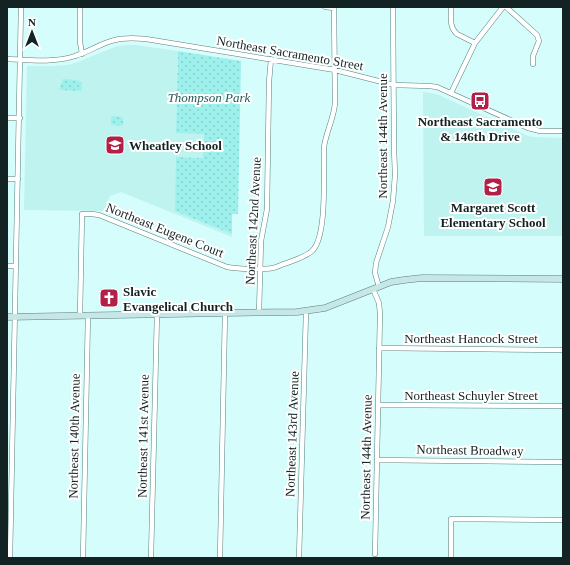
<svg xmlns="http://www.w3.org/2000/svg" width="570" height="565" font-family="'Times New Roman',serif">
<defs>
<pattern id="park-dots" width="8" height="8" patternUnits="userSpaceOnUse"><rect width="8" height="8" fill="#9ef0ec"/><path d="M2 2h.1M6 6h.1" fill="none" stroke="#87ceca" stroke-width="1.8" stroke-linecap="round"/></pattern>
</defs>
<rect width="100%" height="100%" fill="#d4fdfb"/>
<path fill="#bff3f0" d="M126,45H136L178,51L176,133L204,134L203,158L176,157L232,234V237L121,192L110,196L104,211L24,210L27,66H50L68,65L78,62L117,46Z
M423,92L431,93L439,95L528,136L534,137L563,138V236H424Z"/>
<path fill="url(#park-dots)" d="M178,51L241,61L238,214H232V234L175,211L176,157L203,158L204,134L176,133Z
M63,79L76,80L80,81L82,83L81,91L59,90Z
M114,116L120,117L123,118V125C119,126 114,126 111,124V117Z"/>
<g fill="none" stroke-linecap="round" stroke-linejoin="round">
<defs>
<path id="street" d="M80,7V42L82,54
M325,7L334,8
M451,7C451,17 449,27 457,34L475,43
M506,7L537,35L539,41L533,56V64
M7,59C28,60 55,63 75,56C89,52 101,43 115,40C125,37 136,38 146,39L335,70L394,85L429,86L437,87L528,128L540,131H563
M451,93L475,43L503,7
M7,118H20
M7,179H18
M7,266H16
M379,287L375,273L376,263L388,227L393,201L395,175L394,148L393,7
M373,289L379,303L380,314L375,554
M259,313L261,241L267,209L269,82L271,59
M80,315L82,214H92L99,215L227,267C238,269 262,270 273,268C278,267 282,264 287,263C295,260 305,257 312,251C328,236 323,170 324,147C326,132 334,118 335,103L334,7
M379,348L563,350
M378,405L563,406
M377,460L563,462
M10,558L21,7
M83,558L88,315
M151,558L157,314
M220,558L225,313
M299,558L306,312
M451,558V519L563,520"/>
<path id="secondary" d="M7,317L225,313L297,312L325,308L391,282L404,280L422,278L563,279"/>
</defs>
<use href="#street" stroke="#5a7f7e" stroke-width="5.5"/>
<use href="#secondary" stroke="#5a7f7e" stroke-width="7"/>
<use href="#street" stroke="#fff" stroke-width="4.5"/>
<use href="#secondary" stroke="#c6e7e6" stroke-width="6"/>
</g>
<defs>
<symbol id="bus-square" viewBox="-11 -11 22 22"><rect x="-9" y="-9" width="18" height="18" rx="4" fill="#b21f47" stroke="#fff"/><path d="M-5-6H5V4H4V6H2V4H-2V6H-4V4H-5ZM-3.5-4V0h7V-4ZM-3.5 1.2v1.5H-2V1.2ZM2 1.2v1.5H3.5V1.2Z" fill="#fff"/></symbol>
<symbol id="school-square" viewBox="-11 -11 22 22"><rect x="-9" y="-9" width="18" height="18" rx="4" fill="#b21f47" stroke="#fff"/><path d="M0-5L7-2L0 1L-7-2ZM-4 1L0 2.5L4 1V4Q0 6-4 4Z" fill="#fff"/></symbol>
<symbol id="church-square" viewBox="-11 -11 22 22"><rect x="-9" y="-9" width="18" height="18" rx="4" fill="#b21f47" stroke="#fff"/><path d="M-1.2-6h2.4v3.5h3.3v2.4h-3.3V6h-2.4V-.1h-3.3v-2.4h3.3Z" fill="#fff"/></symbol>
</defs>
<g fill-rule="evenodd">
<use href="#bus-square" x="469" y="90" width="22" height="22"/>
<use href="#school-square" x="104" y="134" width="22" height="22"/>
<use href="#school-square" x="482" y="176" width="22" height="22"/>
<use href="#church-square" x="98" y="287" width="22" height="22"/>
</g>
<g text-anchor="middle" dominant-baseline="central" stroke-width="4" stroke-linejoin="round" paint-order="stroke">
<g font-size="13" fill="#132222" stroke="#fff">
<text transform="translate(290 53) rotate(10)">Northeast Sacramento Street</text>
<text transform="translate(382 136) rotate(-90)">Northeast 144th Avenue</text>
<text transform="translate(253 221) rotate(-87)">Northeast 142nd Avenue</text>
<text transform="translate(165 230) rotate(22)">Northeast Eugene Court</text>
<text x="471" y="338">Northeast Hancock Street</text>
<text x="471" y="395">Northeast Schuyler Street</text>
<text transform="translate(292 434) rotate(-88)">Northeast 143rd Avenue</text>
<text transform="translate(74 436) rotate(-89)">Northeast 140th Avenue</text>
<text transform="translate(143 436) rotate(-89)">Northeast 141st Avenue</text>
<text transform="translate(470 450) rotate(1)">Northeast Broadway</text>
<text transform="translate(366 457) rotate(-89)">Northeast 144th Avenue</text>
</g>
<g font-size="13" font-style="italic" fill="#245957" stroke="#fff">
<text x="209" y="97">Thompson Park</text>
</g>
<g font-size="13" font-weight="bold" fill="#132222" stroke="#fff">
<text x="480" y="121">Northeast Sacramento<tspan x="480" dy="15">&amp; 146th Drive</tspan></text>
<text x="129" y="145" text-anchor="start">Wheatley School</text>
<text x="493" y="207">Margaret Scott<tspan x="493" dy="15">Elementary School</tspan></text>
<text x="123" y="291" text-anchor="start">Slavic<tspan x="123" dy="15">Evangelical Church</tspan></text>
</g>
</g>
<rect width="570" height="565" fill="none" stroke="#132222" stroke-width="16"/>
<g transform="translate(32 32)" stroke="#ffffff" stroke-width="3" paint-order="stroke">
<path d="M0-3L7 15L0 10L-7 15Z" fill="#132222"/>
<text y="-6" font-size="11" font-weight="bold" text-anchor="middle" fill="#132222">N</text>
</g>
</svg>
